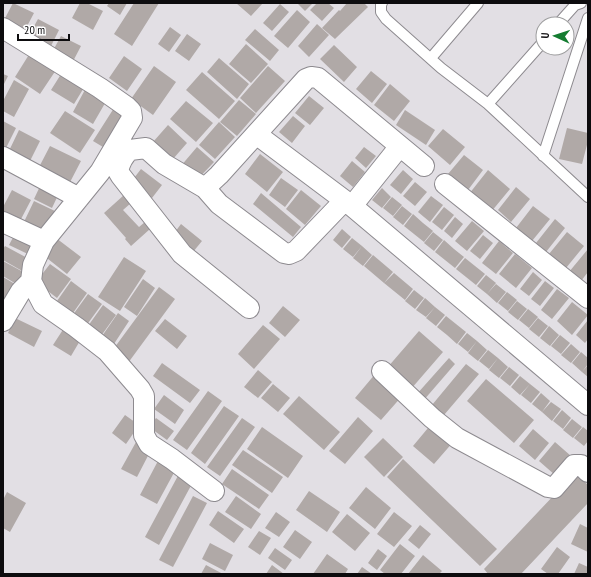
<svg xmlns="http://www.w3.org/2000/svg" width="591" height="577" font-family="'PT Sans Narrow',sans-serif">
<rect width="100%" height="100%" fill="#e2dfe4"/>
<path fill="#b0a9a7" d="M13,3L34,13L23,34L3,22Z
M80,3H87L103,11L93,30L72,18Z
M109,3H127L120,15L107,6Z
M134,3H159L132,46L114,34Z
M236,3H263L251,16Z
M297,3H313L305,11Z
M317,3H328L334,8L322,21L310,10Z
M347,3H364L368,7L335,39L322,28L339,10L340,11Z
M280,4L289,12L272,31L263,23Z
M297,10L310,22L288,48L274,36Z
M38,19L59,30L49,50L27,39Z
M317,24L329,35L309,57L298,46Z
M170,27L181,35L169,52L158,44Z
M255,29L279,50L270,61L245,40Z
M187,34L201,44L189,61L175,51Z
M61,36L81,46L70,67L50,56Z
M246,44L268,64L251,83L229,64Z
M334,45L357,67L344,82L320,59Z
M30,53L56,70L40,94L15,77Z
M124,56L142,69L127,91L109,78Z
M219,58L249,84L237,99L207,72Z
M154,66L176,82L153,115L131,99Z
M268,66L285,81L256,113L240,98Z
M63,71L85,86L74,104L51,90Z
M371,71L387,84L372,103L356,89Z
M202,72L235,101L219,119L186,90Z
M3,74L8,76L3,86Z
M14,80L29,89L14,117L3,111V101Z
M390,84L410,101L394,121L374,105Z
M87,86L108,98L93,124L73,112Z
M309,96L324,108L310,125L295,113Z
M239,100L256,114L237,136L220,122Z
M186,101L213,123L196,142L170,119Z
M114,108L128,117L108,150L93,141Z
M405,110L435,130L426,145L396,125Z
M65,111L95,130L80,153L50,133Z
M293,116L305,126L292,143L279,132Z
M3,121L16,128L3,154Z
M219,122L235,137L215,159L199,145Z
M168,125L187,143L173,159L153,142Z
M567,128L588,133V141L582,164L559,159Z
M443,129L465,147L450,165L428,146Z
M19,130L40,141L28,165L7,155Z
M50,146L81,161L68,186L37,171Z
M197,147L214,162L196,181L180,167Z
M364,147L376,156L366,168L355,158Z
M260,154L283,172L267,192L245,174Z
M464,155L483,170L468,190L448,174Z
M352,161L365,172L353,187L340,176Z
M141,169L162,185L152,198L131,182Z
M403,170L413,179L401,194L390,185Z
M488,170L510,189L491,212L469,194Z
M281,178L298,190L285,207L269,195Z
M42,182L60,191L52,208L34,199Z
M415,182L427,192L415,206L403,196Z
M516,187L530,199L511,222L498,210Z
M382,188L391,197L382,208L372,200Z
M12,190L31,200L20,221L3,212V207Z
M301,190L321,206L305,225L286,209Z
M261,193L301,227L293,237L253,204Z
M124,195L131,203L123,210L139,227L145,222L150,229L131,246L125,239L126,238L104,213Z
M431,196L443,205L430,222L418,212Z
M392,197L402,205L393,216L383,208Z
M34,201L57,212L44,237L22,226Z
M402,206L412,214L403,225L393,217Z
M533,206L550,219L532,241L516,228Z
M444,207L454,215L442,230L432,222Z
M413,214L423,223L414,234L404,226Z
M455,217L463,224L452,238L444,231Z
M555,219L565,228L546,252L536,243Z
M472,221L484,231L467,251L455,241Z
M423,223L433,231L424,242L414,234Z
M181,224L202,241L193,252L172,236Z
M342,229L351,237L342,248L333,240Z
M17,230L39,241L32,256L9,245Z
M433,232L443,240L434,251L424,243Z
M567,232L584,246L566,268L549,254Z
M483,235L493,243L480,259L470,251Z
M56,238L81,257L67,274L43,255Z
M352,238L362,246L353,257L343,249Z
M444,240L454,249L445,260L435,252Z
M499,241L513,253L496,274L482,263Z
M5,246L31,260L24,272L3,260V249Z
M362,246L372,255L363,266L353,258Z
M454,249L464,257L455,268L445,260Z
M588,249V272L581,281L569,272Z
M515,254L532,268L516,288L499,274Z
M373,255L393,272L384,283L364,266Z
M124,257L146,271L120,311L98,297Z
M465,258L475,266L466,277L456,269Z
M3,261L25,273L18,285L3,276Z
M50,264L71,279L57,298L36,282Z
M475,266L485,274L476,285L466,277Z
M533,272L542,280L529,296L520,289Z
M394,273L413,289L405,300L384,283Z
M486,275L496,283L487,294L477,286Z
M3,277L20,287L11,304L3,300Z
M143,279L155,288L137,316L124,307Z
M71,281L87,293L73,313L57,301Z
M545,281L554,288L540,306L531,299Z
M496,284L506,292L497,303L487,294Z
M159,287L175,299L128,363L112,351Z
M557,289L569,298L552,319L541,310Z
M414,290L424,298L415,309L405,301Z
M507,292L517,300L508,311L498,303Z
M88,294L102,304L86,326L72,316Z
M425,298L435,307L426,317L416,310Z
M517,301L527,309L518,320L508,312Z
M572,302L588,315L572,335L557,321Z
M103,305L116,315L101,336L88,326Z
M283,306L300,320L285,337L269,323Z
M435,307L445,315L436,326L426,318Z
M528,309L538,317L529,328L519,320Z
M118,313L129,321L112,347L100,339Z
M446,316L456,324L447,335L437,327Z
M15,318L42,331L34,347L8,333Z
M538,318L548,326L539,337L529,329Z
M165,319L187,336L177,349L155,331Z
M588,320V339L585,343L576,335Z
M456,324L466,332L457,344L447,335Z
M263,325L280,339L254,369L238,354Z
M549,326L559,335L550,346L540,338Z
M64,328L81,339L71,356L53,345Z
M419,331L443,352L411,389L387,368Z
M467,333L477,341L468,352L458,344Z
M560,335L570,343L561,354L551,346Z
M477,341L487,350L478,361L468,353Z
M571,344L580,352L571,363L561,355Z
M488,350L498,358L489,369L479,361Z
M581,352L588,358V364L582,372L572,363Z
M449,358L455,364L423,401L416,395Z
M498,358L508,367L499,378L489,370Z
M162,363L200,390L190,403L153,376Z
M466,364L479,374L444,415L432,405Z
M588,365V377L582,372Z
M509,367L519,375L510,386L500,378Z
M258,370L272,382L258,398L244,387Z
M376,373L403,395L381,420L355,398Z
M520,376L530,384L520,395L511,387Z
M486,379L534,420L514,443L467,401Z
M273,384L290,398L278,412L261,398Z
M530,384L540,392L531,403L521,395Z
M208,391L222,401L187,450L173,440Z
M541,393L550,401L542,412L532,404Z
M164,395L184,410L175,424L154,409Z
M299,396L340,432L324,450L283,414Z
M551,402L561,409L552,421L542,412Z
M224,406L239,416L205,464L191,453Z
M562,410L571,418L563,429L553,421Z
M125,415L139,425L126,444L112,433Z
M358,417L373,431L345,464L329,451Z
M156,418L174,431L167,440L149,427Z
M242,418L255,427L220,476L207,467Z
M572,419L582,427L573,438L563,430Z
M433,422L454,441L434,464L413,446Z
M262,427L303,456L288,478L247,449Z
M583,427L588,431V441L584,446L574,438Z
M533,429L549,443L535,460L519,446Z
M383,438L403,457L384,477L364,457Z
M136,442L151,450L137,477L121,469Z
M555,442L571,456L555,475L539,461Z
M243,450L283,477L272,493L232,465Z
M159,459L176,469L157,504L140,495Z
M403,459L497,549L480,566L387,477Z
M232,469L269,495L259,509L222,484Z
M180,472L194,480L159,545L145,537Z
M575,473L588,485V503L521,574H488L484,569Z
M366,487L391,508L375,529L349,508Z
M309,491L340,512L327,532L296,510Z
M7,492L26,503L10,532L3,528V500Z
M193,496L207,503L173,567L159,560Z
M236,496L261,514L251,529L225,512Z
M218,511L244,529L234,543L209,525Z
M276,512L290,522L279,537L265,528Z
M394,512L412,526L394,547L377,534Z
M347,514L370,533L355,551L332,532Z
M580,524L588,528V552L571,544Z
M420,525L431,534L419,549L408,540Z
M295,530L312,542L300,559L283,547Z
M259,531L271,538L260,555L248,547Z
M210,543L233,555L225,571L202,559Z
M400,544L415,556L401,574H385L380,570Z
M557,547L570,557L558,574H548L541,569Z
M275,548L292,560L285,570L268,558Z
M378,549L387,556L377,570L368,563Z
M327,554L348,569L345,574H313Z
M423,555L442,571L439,574H408Z
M579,563L588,567V574H574Z
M206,565L223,574H201Z
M272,565L284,574H266Z
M362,567L372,574H357Z"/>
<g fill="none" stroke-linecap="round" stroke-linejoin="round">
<defs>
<path id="lane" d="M382,3L381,4V12L386,19L441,68L488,104L588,197
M558,24L575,5L581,3
M431,58L478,3
M488,104L543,42
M543,156L588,18"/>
<path id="street" d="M3,28L100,88L127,107L131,111L132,118L100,172L44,241L33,265L31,281L43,304L76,327L107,351L140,389L144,396V435L149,444L172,459L214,491
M256,134L352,206L588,405
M3,157L79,198
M445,184L588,298
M205,188L164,164L146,148L130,150C124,155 120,162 118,171L121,176L182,254L249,308
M344,201L296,251L289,254L284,253L219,204L205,188L219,175L306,79L311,77L318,78L424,166
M352,206L400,146
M3,222L44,241
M3,321L21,291L31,281
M382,371L432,418L457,438L548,487L554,488L574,465H581L588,472"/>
</defs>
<use href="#lane" stroke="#8d8a8f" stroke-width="12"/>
<use href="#street" stroke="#8d8a8f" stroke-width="22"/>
<use href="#lane" stroke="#fff" stroke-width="10"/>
<use href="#street" stroke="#fff" stroke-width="20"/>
</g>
<rect width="591" height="577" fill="none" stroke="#0d0c0e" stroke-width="8"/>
<g transform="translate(555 36) rotate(273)"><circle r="19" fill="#ffffff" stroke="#9e9e9f"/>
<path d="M0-3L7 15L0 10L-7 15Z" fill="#147c30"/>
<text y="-6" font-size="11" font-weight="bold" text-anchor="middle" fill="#0d0c0e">U</text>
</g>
<path d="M18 34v6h51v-6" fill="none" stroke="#0d0c0e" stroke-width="2"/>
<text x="24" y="34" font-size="12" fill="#0d0c0e" stroke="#ffffff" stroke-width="3" paint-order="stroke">20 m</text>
</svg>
